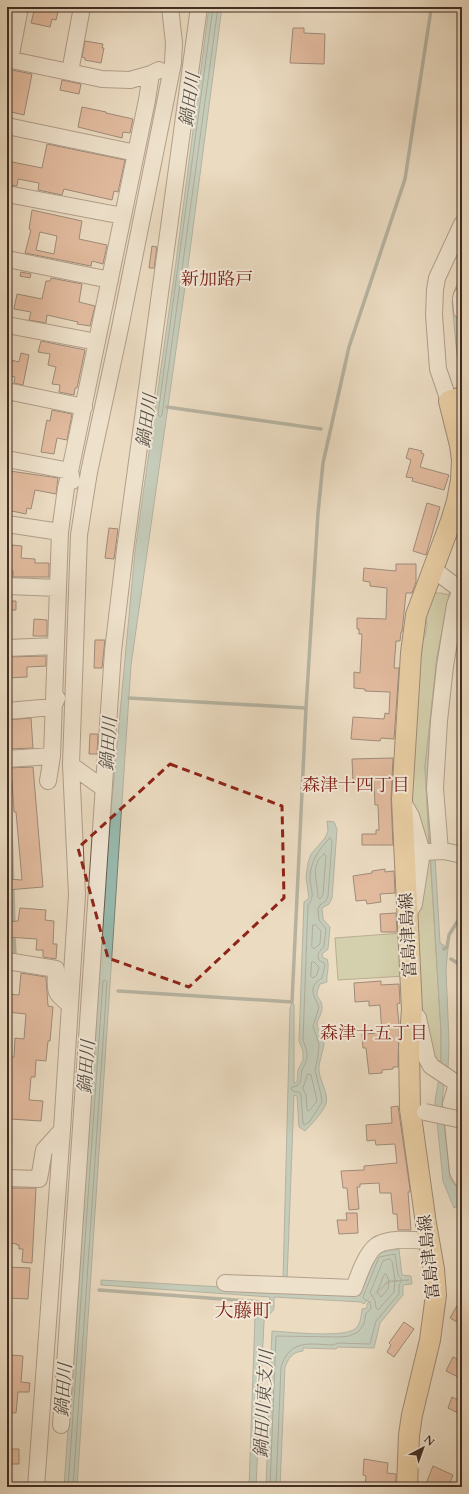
<svg xmlns="http://www.w3.org/2000/svg" width="469" height="1494" font-family="Cardo,'Noto Serif JP',serif">
<rect width="100%" height="100%" fill="#ebdbc1"/>
<filter id="stains"><feTurbulence type="fractalNoise" baseFrequency=".005" numOctaves="4"/><feColorMatrix values="0 0 0 0 .2 0 0 0 0 .09 0 0 0 0 .02 0 0 0 .5 -.17"/></filter>
<radialGradient id="worn" r=".72"><stop offset=".6" stop-color="#630" stop-opacity="0"/><stop offset="1" stop-color="#630" stop-opacity=".3"/></radialGradient>
<path fill="#b8c092" stroke="#7c765a" d="M436,593H441L450,595L437,657L425,767L429,846H426L409,799L420,644L425,636L427,624L424,610L428,601Z
M430,856L441,1031V1062L437,1064L421,1018L413,927Z
M402,933L405,976L338,980L335,938Z"/>
<path fill="#98bbb0" stroke="#758277" d="M209,7H222L188,266L131,665L77,1487H64L108,843L135,551L176,262Z
M462,272V284L458,298L462,365L457,355L452,302L454,292Z
M462,561V577L455,594L435,856L440,943L448,948L446,969L449,1042L448,1071L444,1083L442,1104L450,1178L462,1195V1205L454,1208L443,1181L435,1101L439,1078L437,1064L441,1062V1031L425,767L437,657L450,589L457,579Z
M327,821L334,822L337,829L332,898L329,904L322,908L323,919L330,927L328,949L322,954L323,958L327,959C330,967 326,974 327,982L320,984C313,1000 321,996 322,1006C323,1012 318,1018 317,1024C317,1030 324,1037 324,1044C323,1052 318,1064 319,1071C320,1081 329,1094 326,1104C323,1112 311,1125 305,1131L299,1127L297,1096L294,1095L287,1281H283L290,1009L292,1002L294,1005V1083L297,1082L298,1070L303,1060V1051L299,1041L304,902L309,898L306,877L308,863L311,854L325,838L328,831Z
M399,1249L402,1275L411,1276L412,1284L403,1285V1295L380,1323L374,1348L338,1347L336,1349L303,1348V1351C292,1352 289,1358 285,1367L280,1487H266L272,1331C288,1332 343,1338 355,1329C361,1324 361,1316 362,1309L367,1308V1304L388,1282L409,1280L388,1281L364,1304L361,1302L274,1297V1309L264,1321L256,1487H249L255,1317L270,1306V1297L101,1285V1280L360,1295L377,1253Z"/>
<g fill="none" stroke-linecap="round" stroke-linejoin="round">
<path stroke="#6c7469" stroke-width="1" d="M213,7L158,414L160,417L162,415L218,7
M330,838L332,841L328,896L326,901L320,905L318,909L319,920L326,929L324,946C320,952 316,953 319,960L324,963L325,965L322,978C307,987 314,996 319,1007L313,1026L319,1044L318,1056L315,1070L321,1095L322,1102L310,1121L304,1125L303,1123L301,1095L299,1092L293,1091L291,1089L292,1087C303,1086 300,1078 302,1070C303,1067 305,1065 306,1061C309,1054 305,1046 303,1040L308,905C316,896 310,888 310,878C310,862 319,849 330,838Z
M324,854L326,856L323,895L320,899L318,897C318,883 309,865 324,854Z
M313,925H316L321,931L320,944L314,949L312,947Z
M312,962H314L319,967L317,975L313,978L311,976Z
M308,1074L311,1075L317,1101L309,1111L307,1110L306,1095L303,1089Z
M390,1259L392,1261L395,1280L394,1292L378,1310L376,1308L375,1300L370,1293L383,1261Z
M386,1274L389,1281L388,1289L381,1297L377,1292L384,1275Z
M68,1487L103,981L105,980L107,982L73,1487
M270,1487L276,1336L341,1337L349,1336L358,1332L364,1324L366,1313L371,1309L370,1302L364,1299L363,1297L379,1257L395,1254L398,1275L402,1280L399,1285V1294L376,1321L370,1344L338,1343L333,1345C309,1344 290,1339 281,1367L276,1487"/>
<path stroke="#758277" stroke-width="3.5" d="M167,407L321,429
M129,698L306,708
M7,796H10L14,925
M14,933L15,957
M444,949L447,947L449,935L462,914
M451,959L462,966
M118,991L292,1002L306,708L318,513L323,463L349,347L405,179L431,10
M99,1290L262,1302"/>
</g>
<path fill="#d79677" stroke="#412d22" fill-rule="evenodd" d="M35,7H59L56,20L52,19L50,27L31,23Z
M293,28H304V33L325,34L324,64L290,63Z
M85,41L103,44L102,48H104L101,63L85,60V58L82,57Z
M7,69L32,74L24,115L7,111Z
M62,80L81,84L79,94L60,90Z
M82,107L106,112V113L133,119L130,133L123,132L122,138L78,127Z
M47,144L125,160L118,192L114,191L112,200L64,189L62,195L38,190L39,183L18,179L17,186L7,185V161L42,168Z
M32,210L82,221L79,239L107,245L103,264L92,261L91,266L25,253L31,230L29,229ZM40,232L57,236L54,254L36,250Z
M152,246L157,247L154,268H149Z
M21,272L31,274L30,278L20,276Z
M51,278L82,284L79,302L95,306L90,326L77,324L78,322L47,315L46,323L29,320L31,312L14,309L17,294L42,299L46,281H50Z
M41,341L85,350L77,388H75L74,395L59,392L60,385L52,384L56,367L48,365L50,354L38,352Z
M21,353L29,355L23,385L14,383L15,377L7,375V359L19,362Z
M52,410L72,414L67,440L57,438L54,454L41,452L46,424L47,420L50,421Z
M409,448L422,451L421,453L424,454L420,467L449,475L444,490L412,481L413,478L406,477L411,460L406,458Z
M10,471L58,478L56,494L35,490L31,509L27,508L26,514L7,510V484Z
M427,503L440,507L426,555L413,551Z
M109,528L118,529L114,559L105,558Z
M12,545L22,546L21,558L35,559V563H49V577H13V571L7,570V559H11Z
M396,564H416V582L412,593H406L402,632H401L400,641H396L394,668H399L394,739L381,738L380,741L351,739L353,717L384,719L385,713L389,714L390,692L365,691V689L354,688V672L360,673L362,634H359V629H357V618L386,619L387,588L370,586V582L363,581L364,568L396,571Z
M7,601H16V610H7Z
M34,619L47,620V636H33Z
M95,640H105L102,668H94Z
M46,656V666L27,667V677L7,678V657Z
M31,718L33,748L7,749V742H8L7,720Z
M90,734H98L97,754H89Z
M393,758L391,799L393,845H362V834H376V830H379L378,805H375L374,781L353,782L352,759Z
M33,767L43,887L7,890V879L22,880L16,812H14L12,781H7V768Z
M385,869V872L394,871L395,893L380,894L381,902L367,904L366,900L356,901L353,876L372,873V871Z
M20,908L46,910L45,920L54,921L53,944H57L56,959L43,957V950H36L37,939L7,937V922L18,921Z
M396,913L397,932H381L380,914Z
M21,973L46,977L48,1006L53,1007L50,1041H48L46,1061L36,1060L35,1077H31L29,1100L43,1101L41,1121L10,1119L12,1103L7,1102V1080H9L11,1057H14L15,1038L24,1039L26,1014L7,1012V994L19,995Z
M381,981V985L399,984L400,1003L397,1004L399,1024L398,1067H393V1069L382,1070V1073L369,1074L366,1048H363L362,1034L382,1033L380,1005L369,1006V1001L355,1002L354,983Z
M398,1106L410,1189V1192H408L411,1230H398L397,1214H393L391,1193H380L379,1183L360,1184V1187H357L359,1209L349,1210L347,1188H343L341,1171L364,1170V1166L397,1163L395,1144L376,1145L375,1140L367,1141L366,1125L392,1123L391,1107Z
M7,1188H36L32,1263L22,1262L23,1249H19V1245H17V1244L9,1243L10,1223L7,1222Z
M346,1213H357L358,1233L339,1234L337,1220H347Z
M9,1267L30,1268L28,1299L7,1298Z
M462,1297V1325L450,1318Z
M404,1322L414,1329L394,1357L387,1352L391,1345L389,1343Z
M11,1355L23,1356L21,1382L30,1383L29,1392H18L16,1413L7,1412V1383H9Z
M453,1357L462,1361V1379L446,1371Z
M452,1397L462,1402V1415L448,1408Z
M7,1449H19V1464H7Z
M364,1459L388,1463L387,1473L396,1474V1487H365L366,1476L363,1475Z
M433,1466L453,1475L448,1487H435L426,1484Z"/>
<g fill="none" stroke-linecap="round" stroke-linejoin="round">
<defs>
<path id="minor" d="M7,59L102,79L130,80L151,74L159,70
M10,60L20,7
M70,72L82,7
M7,126L136,153
M7,194L123,216
M7,259L110,280
M462,295L461,299L462,311
M7,325L97,342
M7,391L84,407
M449,401L438,369L434,315L435,290L437,278L462,224
M7,459L70,471L72,481
M7,524L60,532
M433,569L462,591
M7,586L58,588
M7,648L56,646
M7,711L53,707L57,698
M7,759L52,756
M71,765L103,788
M48,781L52,756L60,532L66,488L70,471L147,100L151,74
M404,804L411,816L422,852
M440,851L435,788L439,721L445,666L455,605L462,587
M409,912L414,904L422,852L444,851L462,855
M7,961L56,969C56,991 52,991 70,1005
M412,1010L418,1018L427,1059L431,1066L462,1087
M457,1084L451,1104L458,1172L462,1179
M7,1178L39,1179L44,1150L62,1130
M225,1283L354,1288C358,1277 366,1253 376,1246C388,1237 415,1240 429,1241
M61,1425L113,651L125,550L199,7
M36,1487L62,1130L77,895L71,765L79,535L89,472L119,333L173,63L174,43L170,7"/>
<path id="major" d="M407,1487L409,1435L412,1415L430,1340L436,1295L434,1269L426,1224L410,1109L409,1047L412,1010L402,799L411,653L416,615L451,521L457,501L461,480L462,460L460,445L449,401L462,397"/>
</defs>
<use href="#minor" stroke="#6c584a" stroke-width="18"/>
<use href="#major" stroke="#412d22" stroke-width="22"/>
<use href="#minor" stroke="#f2e8d7" stroke-width="16"/>
<use href="#major" stroke="#e6be80" stroke-width="20"/>
<defs>
<path id="minor-bridge" d="M425,1112L462,1120"/>
</defs>
<use href="#minor-bridge" stroke="#6c584a" stroke-width="18" stroke-linecap="butt"/>
<use href="#minor-bridge" stroke="#f2e8d7" stroke-width="16"/>
</g>
<path d="M0 0H469V1494H0ZM170,764L282,806L284,898L189,987L108,958L78,848Z" fill="#ebdbc1" fill-opacity=".55" fill-rule="evenodd"/>
<path fill="none" stroke="#8f2418" stroke-width="3" stroke-dasharray="8 5" stroke-linejoin="round" d="M170,764L282,806L284,898L189,987L108,958L78,848Z"/>
<g text-anchor="middle" dominant-baseline="central" stroke-width="4" stroke-linejoin="round" paint-order="stroke">
<g font-size="17" fill="#412d22" stroke="#f2e8d7">
<text transform="translate(408 935) rotate(-93)">富島津島線</text>
<text transform="translate(429 1257) rotate(-96)">富島津島線</text>
</g>
<g font-size="18" font-style="italic" fill="#575046" stroke="#f2e8d7">
<text transform="translate(190 100) rotate(-82)">鍋田川</text>
<text transform="translate(147 421) rotate(-82)">鍋田川</text>
<text transform="translate(109 744) rotate(-86)">鍋田川</text>
<text transform="translate(87 1067) rotate(-86)">鍋田川</text>
<text transform="translate(64 1390) rotate(-86)">鍋田川</text>
<text transform="translate(264 1404) rotate(-87)">鍋田川東支川</text>
</g>
<g font-size="18" fill="#7a1f14" stroke="#f2e8d7">
<text x="217" y="279">新加路戸</text>
<text x="356" y="785">森津十四丁目</text>
<text x="374" y="1033">森津十五丁目</text>
</g>
<g font-size="19" fill="#7a1f14" stroke="#f2e8d7">
<text x="243" y="1311">大藤町</text>
</g>
</g>
<rect width="469" height="1494" fill="none" stroke="#ebdbc1" stroke-width="24"/>
<rect x="8" y="8" width="453" height="1478" fill="none" stroke="#412d22" stroke-width="2"/>
<rect x="12" y="12" width="445" height="1470" fill="none" stroke="#412d22"/>
<g transform="translate(423 1448) rotate(41)" stroke="#f2e8d7" stroke-width="3" paint-order="stroke">
<path d="M0-3L7 15L0 10L-7 15Z" fill="#412d22"/>
<text y="-6" font-size="11" font-weight="bold" text-anchor="middle" fill="#412d22">N</text>
</g>
<rect width="100%" height="100%" filter="url(#stains)"/>
<rect width="100%" height="100%" fill="url(#worn)"/>
</svg>
